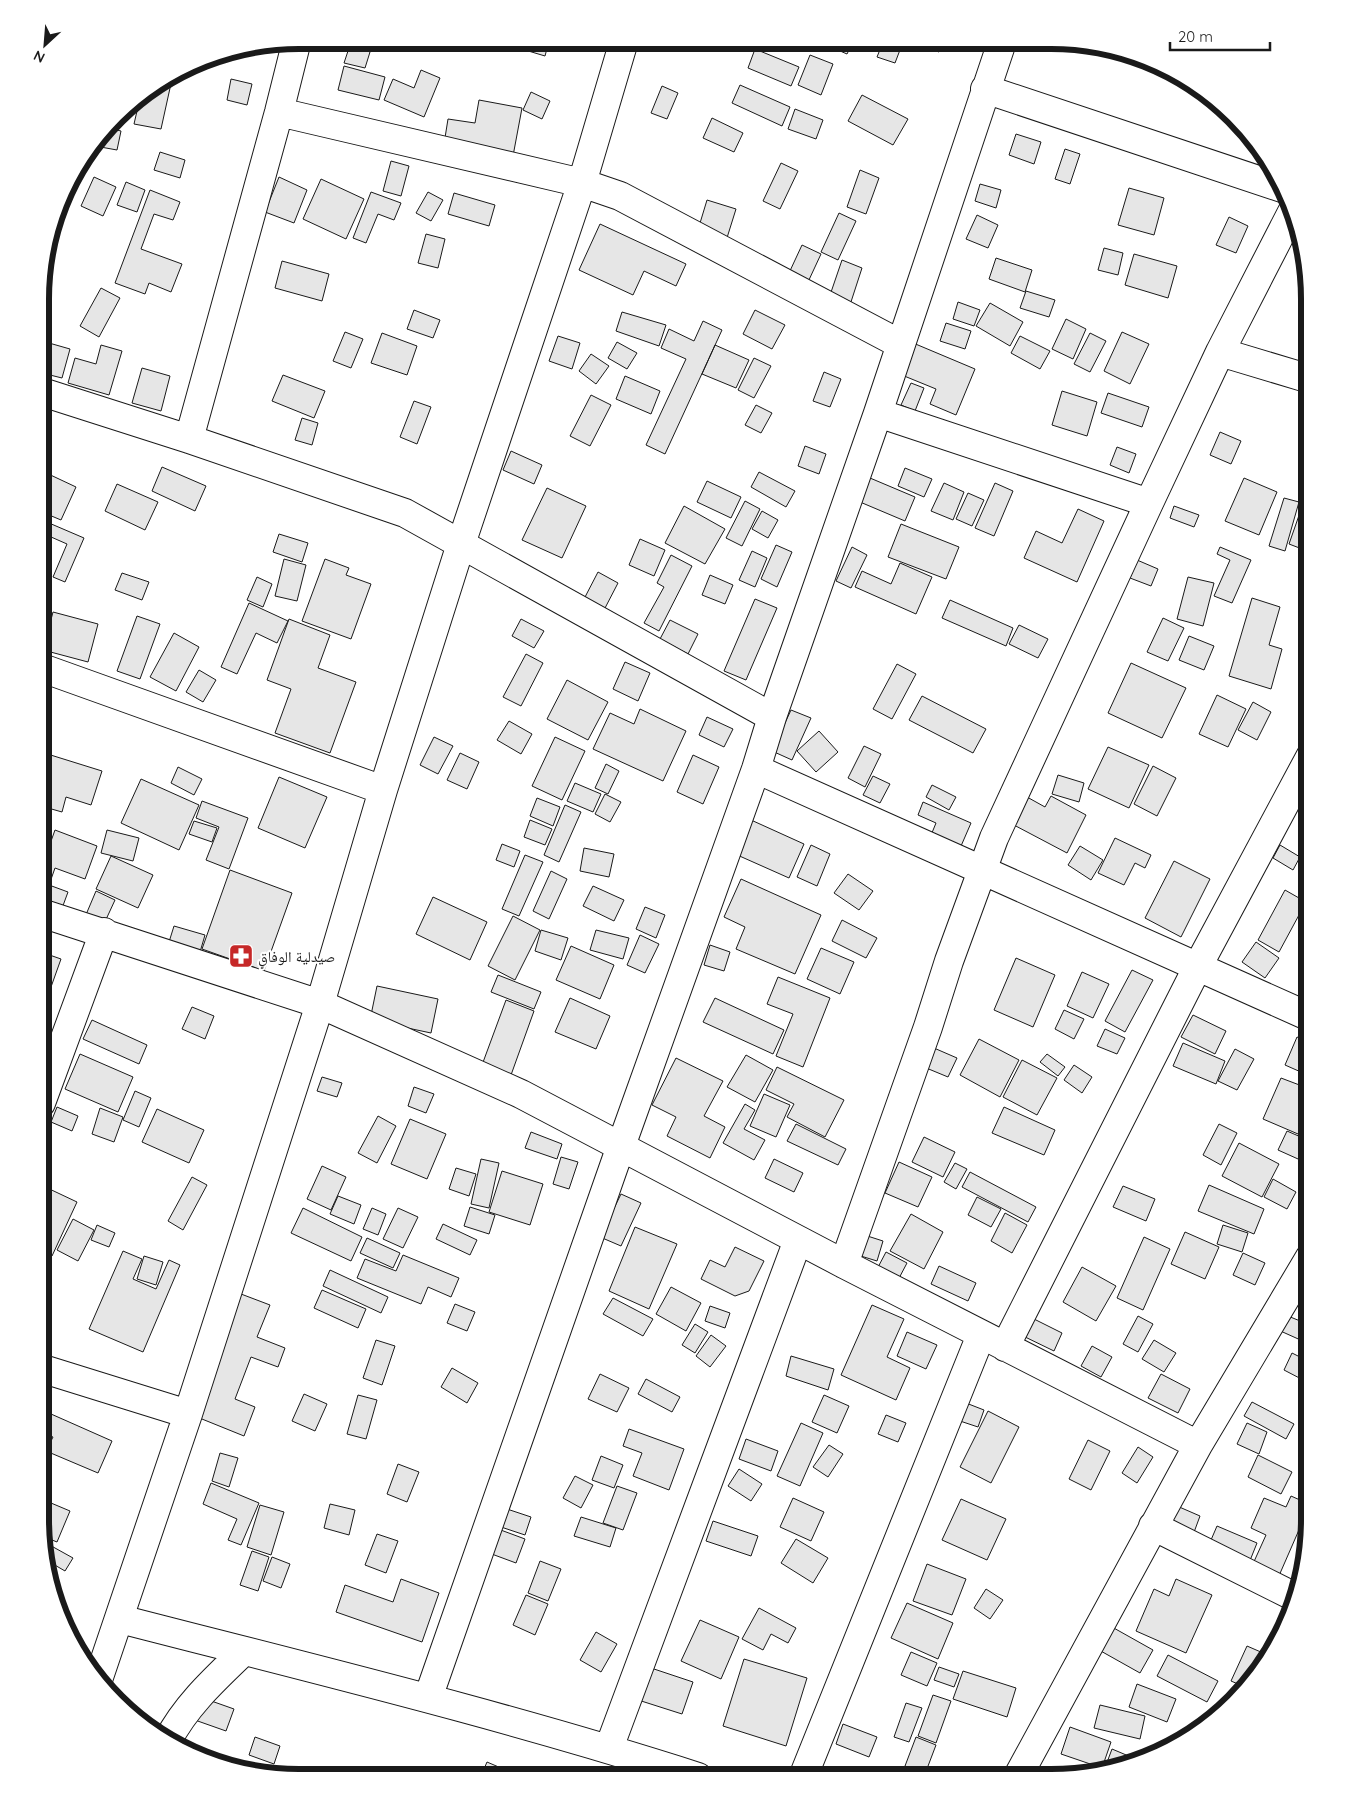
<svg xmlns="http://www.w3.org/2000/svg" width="1350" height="1818" font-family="Quicksand,'Noto Naskh Arabic',sans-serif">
<rect width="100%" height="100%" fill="#fff"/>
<path fill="#e6e6e6" stroke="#1a1a1a" d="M527,41H549L545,56L525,50Z
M834,42H853L847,54L831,47Z
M883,42H903L895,63L877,57Z
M923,42H943L939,52L922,45Z
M350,45L370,52L365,68L344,63Z
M755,49L799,67L791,86L748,68Z
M810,55L833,64L821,95L798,85Z
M344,66L385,77L379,100L338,90Z
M421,70L440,78L424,117L384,100L393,79L414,88Z
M172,79L161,129L134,124L140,98Z
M231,79L252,84L247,105L227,100Z
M740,85L790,107L782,126L732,103Z
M662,86L678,93L667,119L651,113Z
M531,92L550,101L542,119L523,110Z
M862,95L908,119L893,145L848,121Z
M479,100L522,108L513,156L444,144L448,119L475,123Z
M795,109L823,120L816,139L788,129Z
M712,118L743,133L734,152L703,138Z
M109,128L121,131L117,150L95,146Z
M1016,134L1041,142L1034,164L1009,155Z
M1065,149L1080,154L1070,184L1055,179Z
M160,152L185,160L180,178L154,170Z
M391,161L409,166L401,196L383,191Z
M781,163L798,171L780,209L763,201Z
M860,170L879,178L866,214L847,207Z
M94,177L116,187L103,216L81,206Z
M279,177L307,190L294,223L265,212Z
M321,179L364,199L346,239L303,219Z
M126,182L145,190L137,212L117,205Z
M980,184L1001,190L996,208L975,201Z
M1129,188L1164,198L1154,235L1118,225Z
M150,190L180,202L173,220L154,214L141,249L182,264L171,292L149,283L145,294L115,283Z
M371,192L401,203L394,220L378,214L366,243L353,238Z
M428,192L443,200L431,221L416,213Z
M454,193L495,205L489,226L448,214Z
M707,200L736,209L726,241L697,233Z
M839,213L856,221L838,260L821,252Z
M977,215L998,225L988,248L966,239Z
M1229,217L1248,226L1236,253L1216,245Z
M600,224L686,264L676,286L644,271L633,295L579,270Z
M426,234L445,239L438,268L418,263Z
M802,245L821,254L808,282L789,273Z
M1104,248L1123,253L1118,275L1098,270Z
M1303,253H1304L1307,273L1298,271Z
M1134,254L1177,266L1168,298L1125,285Z
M996,258L1032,270L1025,292L989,279Z
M842,260L862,268L849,308L828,301Z
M282,261L329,274L322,301L275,288Z
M101,288L120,298L99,337L80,326Z
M1026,291L1055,300L1049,317L1020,308Z
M958,302L980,310L974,326L953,319Z
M990,303L1023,322L1010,346L976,326Z
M414,310L440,320L433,338L407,329Z
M755,310L785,325L772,349L743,334Z
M622,312L666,325L659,346L616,331Z
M1066,319L1086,329L1073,359L1052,349Z
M1310,319V346L1299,339Z
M703,321L722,330L665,454L646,445L686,359L661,348L669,329L694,341Z
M946,323L971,331L965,349L940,341Z
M345,332L363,339L351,368L333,361Z
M1122,332L1149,344L1130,384L1104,371Z
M382,333L417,346L407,375L371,363Z
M1090,333L1106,341L1090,372L1074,364Z
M558,336L580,343L572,369L549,361Z
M1020,336L1050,351L1040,369L1011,353Z
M906,340L975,369L956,415L930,404L936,389L892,371Z
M42,341L70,349L62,378L42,373Z
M617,342L637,353L627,369L608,358Z
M101,345L122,351L109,395L68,383L75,358L96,364Z
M715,345L749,360L736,388L702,374Z
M591,354L609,366L596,384L579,371Z
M754,358L771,366L754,398L738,390Z
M142,368L170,376L161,411L132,403Z
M824,372L841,379L830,407L813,401Z
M283,375L325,391L314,418L272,401Z
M625,376L660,391L651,414L616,399Z
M911,383L924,388L915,411L901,405Z
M1062,391L1097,402L1087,436L1052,425Z
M1108,393L1149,407L1142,427L1101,413Z
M591,395L611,405L590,446L570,436Z
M414,401L431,407L417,444L400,437Z
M756,405L772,413L761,433L745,425Z
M302,418L318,423L312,445L295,440Z
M1220,432L1241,441L1231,464L1210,455Z
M805,446L826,454L819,474L798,466Z
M1117,447L1136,454L1129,473L1110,465Z
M511,451L542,465L534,484L503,470Z
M162,467L206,486L195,511L152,491Z
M905,468L932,479L924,497L898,486Z
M42,471L76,487L61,520L42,512Z
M759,472L795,491L786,507L751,487Z
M870,478L915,497L905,521L860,502Z
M1244,478L1277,492L1259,535L1225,521Z
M707,481L741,497L731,518L697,502Z
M944,483L964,492L953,520L931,511Z
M995,483L1013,491L994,536L975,528Z
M117,484L158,502L145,530L105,511Z
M547,488L586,506L562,558L522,540Z
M968,493L984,500L972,526L956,519Z
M1284,498L1299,502L1285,551L1269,546Z
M745,501L760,509L742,546L726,538Z
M1304,501L1310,503V552L1289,544Z
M684,506L725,529L705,564L665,543Z
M1174,506L1199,515L1194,527L1170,518Z
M1078,509L1104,521L1077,582L1024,558L1036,531L1062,543Z
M762,511L778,520L768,538L752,529Z
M42,520L84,538L65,582L53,577L67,544L42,533Z
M901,524L959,547L946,579L888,557Z
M279,534L308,543L302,562L273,552Z
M640,539L665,550L654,576L629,565Z
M776,545L792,552L777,587L761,579Z
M852,547L867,555L851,588L836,581Z
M1220,547L1251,560L1232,603L1214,596L1230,560L1217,554Z
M752,551L767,558L755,587L739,580Z
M671,555L692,566L659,631L644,623L664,587L657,583Z
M284,559L306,565L297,601L275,596Z
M325,559L349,568L346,575L371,584L351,639L302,621Z
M1137,560L1158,569L1151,586L1130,578Z
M900,563L932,577L916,614L855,587L862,571L891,584Z
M598,572L618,583L604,610L584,599Z
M122,573L149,582L142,600L115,590Z
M710,575L733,585L725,604L702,595Z
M257,577L272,584L263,607L247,600Z
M1188,577L1214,583L1203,626L1177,619Z
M1252,598L1280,607L1269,645L1282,649L1271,689L1229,676Z
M755,599L777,608L746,680L724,671Z
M950,600L1013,628L1006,646L942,618Z
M249,603L288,621L277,643L256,633L237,674L221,667Z
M53,612L98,624L88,662L43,650Z
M137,616L160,624L140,679L117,671Z
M1163,618L1184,628L1168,661L1147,652Z
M289,619L330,635L318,668L356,682L330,753L275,733L291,689L267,680Z
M521,619L544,631L534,648L512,636Z
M670,620L698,634L688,654L660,639Z
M1019,625L1048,639L1038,658L1009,644Z
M174,633L199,647L176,691L150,677Z
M1189,636L1214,646L1204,670L1179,660Z
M526,654L543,663L521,706L503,697Z
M625,662L650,673L638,701L613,689Z
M1131,663L1186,688L1162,738L1108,713Z
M897,664L916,674L892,719L873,709Z
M199,670L216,680L203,702L186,692Z
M567,680L608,702L588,740L547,719Z
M1217,695L1246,709L1228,747L1199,734Z
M922,696L986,729L973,753L909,720Z
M1253,702L1271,712L1257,740L1238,730Z
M640,709L686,731L663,781L593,749L610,713L634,724Z
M791,710L811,718L792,760L772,751Z
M707,717L733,729L724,747L699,735Z
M509,721L532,734L521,754L497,740Z
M819,731L838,752L816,772L797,751Z
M434,737L453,746L438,774L420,765Z
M555,737L585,751L562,800L532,786Z
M864,746L881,754L865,787L848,778Z
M1108,747L1149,765L1129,808L1088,789Z
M41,752L102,771L91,805L66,797L62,812L41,806Z
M460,753L479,762L467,789L447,780Z
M693,755L719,767L703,804L677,792Z
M606,764L619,771L608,794L595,788Z
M1153,766L1176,778L1157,816L1134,804Z
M178,767L202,779L194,795L171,783Z
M1058,775L1084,783L1079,802L1052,794Z
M873,776L890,784L880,803L863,795Z
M279,777L327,797L305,848L258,828Z
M141,779L199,805L179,850L121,823Z
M575,783L601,794L593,812L567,801Z
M932,785L956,797L949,810L926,797Z
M605,794L621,802L610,822L595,814Z
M1051,796L1086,815L1067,853L1012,824L1027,797L1045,807Z
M537,798L560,807L553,826L530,816Z
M202,801L248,818L229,869L206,860L219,827L196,818Z
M923,802L971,823L958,853L929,840L936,823L918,815Z
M565,805L581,812L559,862L544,855Z
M530,820L552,829L545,845L524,837Z
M751,820L804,844L789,878L735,854Z
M194,821L217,828L212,842L189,834Z
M55,830L97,846L85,879L55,868L49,885L68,892L61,911L41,904V869Z
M107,830L139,838L133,861L101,853Z
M1115,838L1151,855L1145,868L1135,863L1124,885L1098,873Z
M502,844L520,851L514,867L496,860Z
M811,845L830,854L817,886L797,877Z
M1280,845L1300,857L1293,870L1273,858Z
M1080,846L1103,860L1091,880L1068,865Z
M584,848L614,854L609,877L580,871Z
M525,855L543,862L519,916L502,909Z
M111,856L153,875L138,908L96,889Z
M1174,861L1210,879L1181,937L1145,918Z
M230,870L292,893L264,971L202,949Z
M551,871L567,879L549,919L533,911Z
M848,874L873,891L859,910L834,893Z
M741,879L821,915L795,974L736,949L745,927L724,917Z
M593,886L624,900L614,921L583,906Z
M1285,890L1306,902L1279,952L1258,940Z
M96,891L115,900L103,926L85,917Z
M433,897L487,922L470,960L416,934Z
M645,907L665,915L656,938L636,929Z
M513,916L540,930L515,980L488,966Z
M842,920L877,938L866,958L832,941Z
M174,926L205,935L200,952L169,942Z
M541,930L568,938L561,960L535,951Z
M596,930L629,938L623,959L590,950Z
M640,935L659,944L645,973L627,965Z
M1256,942L1279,958L1265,978L1242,962Z
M710,945L730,952L724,971L704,965Z
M571,946L614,965L600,999L556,980Z
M821,948L854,962L840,994L807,979Z
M41,952L61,959L41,1015Z
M1016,958L1055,975L1033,1027L994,1010Z
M1132,970L1153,980L1125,1032L1105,1021Z
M1082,972L1109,984L1093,1018L1067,1006Z
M498,975L541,992L534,1009L491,992Z
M778,977L830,998L803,1067L776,1056L793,1014L767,1004Z
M377,986L438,999L431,1033L370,1020Z
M570,998L610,1016L596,1049L555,1032Z
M715,998L784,1030L773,1054L703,1022Z
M506,1000L534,1011L511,1075L482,1065Z
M192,1007L214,1016L205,1039L182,1029Z
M1064,1010L1084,1019L1074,1039L1055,1029Z
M1193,1015L1226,1031L1215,1054L1181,1037Z
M92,1020L147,1045L139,1064L83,1039Z
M1105,1029L1125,1038L1117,1054L1097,1046Z
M1297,1037L1310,1042V1076L1285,1065Z
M979,1039L1019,1060L1000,1097L960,1075Z
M1183,1043L1225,1061L1216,1084L1173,1066Z
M927,1045L957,1058L948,1077L919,1065Z
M1235,1049L1254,1059L1237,1090L1218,1081Z
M80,1054L133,1077L118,1112L65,1089Z
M1047,1054L1065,1067L1058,1076L1040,1062Z
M746,1055L773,1070L755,1102L727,1087Z
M676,1058L723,1081L704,1116L725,1127L710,1158L667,1136L676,1117L652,1105Z
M1022,1060L1057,1078L1037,1115L1003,1097Z
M1074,1065L1092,1077L1082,1093L1064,1080Z
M777,1067L844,1100L825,1137L787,1117L794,1104L766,1090Z
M322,1077L342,1083L337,1097L317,1091Z
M1281,1078L1310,1089V1106L1298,1134L1263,1119Z
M414,1087L434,1094L426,1113L408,1106Z
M135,1091L151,1098L139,1127L123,1120Z
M764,1094L790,1105L776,1137L750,1126Z
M745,1104L755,1110L744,1129L765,1140L754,1160L723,1143Z
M57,1107L78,1116L72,1131L51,1122Z
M1004,1107L1055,1130L1044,1155L992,1133Z
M100,1108L123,1117L114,1142L92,1134Z
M157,1109L204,1130L189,1163L142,1142Z
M378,1116L396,1126L377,1163L358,1153Z
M410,1119L446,1134L427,1179L391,1164Z
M796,1124L846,1149L838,1165L787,1141Z
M1219,1124L1237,1133L1221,1165L1203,1155Z
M1287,1131L1310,1141V1157L1307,1163L1278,1150Z
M531,1132L562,1144L557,1159L525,1148Z
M924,1137L955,1152L943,1177L912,1162Z
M1239,1143L1279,1164L1262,1197L1222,1176Z
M561,1157L578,1162L569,1189L553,1184Z
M481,1159L499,1163L489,1208L471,1204Z
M774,1159L803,1173L794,1192L765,1178Z
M899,1162L932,1177L918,1207L885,1193Z
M955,1163L967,1169L956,1189L944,1182Z
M322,1166L346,1177L331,1210L307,1199Z
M456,1168L476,1174L469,1196L449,1189Z
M502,1171L543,1184L530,1225L489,1212Z
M970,1172L1036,1207L1028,1222L962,1187Z
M192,1177L207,1185L183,1230L168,1221Z
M1273,1179L1296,1192L1287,1209L1264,1197Z
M41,1185L77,1202L52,1256L40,1250Z
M1209,1185L1264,1209L1254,1234L1198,1211Z
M1123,1186L1155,1199L1146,1221L1113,1207Z
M621,1194L641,1203L621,1246L600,1237Z
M338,1196L361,1205L354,1224L330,1214Z
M977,1197L1001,1209L991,1227L968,1215Z
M470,1207L495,1215L489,1234L464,1226Z
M303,1208L362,1237L351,1261L291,1233Z
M372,1208L386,1214L378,1235L363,1229Z
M398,1208L418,1217L403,1248L383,1239Z
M1005,1213L1027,1225L1012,1253L991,1241Z
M911,1214L943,1232L924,1269L890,1251Z
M73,1219L94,1230L78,1261L57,1250Z
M443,1224L477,1240L470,1255L436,1239Z
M97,1225L115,1233L109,1247L91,1240Z
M1223,1225L1248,1233L1242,1252L1217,1244Z
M635,1227L677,1244L649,1309L609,1291Z
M1185,1232L1219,1247L1205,1279L1171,1264Z
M858,1233L883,1241L877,1261L851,1253Z
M1144,1237L1170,1249L1143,1310L1117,1298Z
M367,1238L400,1253L393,1268L360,1253Z
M735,1247L764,1261L749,1291L735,1296L701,1279L710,1260L725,1267Z
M123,1251L142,1259L133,1279L156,1289L169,1260L180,1265L143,1352L89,1329Z
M886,1252L907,1263L897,1282L876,1271Z
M1243,1253L1265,1263L1255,1285L1233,1275Z
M403,1255L459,1278L451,1297L428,1287L421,1304L357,1278L365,1259L396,1271Z
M144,1256L163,1262L156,1285L137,1279Z
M939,1266L976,1283L968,1301L931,1284Z
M1082,1267L1116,1286L1096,1321L1063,1302Z
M330,1270L388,1297L381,1313L323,1286Z
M671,1287L701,1303L686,1331L656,1314Z
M322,1290L366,1309L358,1328L314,1308Z
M241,1294L270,1305L257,1337L285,1348L278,1367L251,1357L235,1399L255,1407L244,1436L197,1417Z
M613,1298L653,1319L643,1336L603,1314Z
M455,1304L475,1312L467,1331L447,1323Z
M872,1305L904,1319L887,1357L910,1368L896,1400L841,1375Z
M710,1306L730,1313L725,1328L705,1321Z
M1283,1314L1310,1325V1332L1305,1342L1276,1329Z
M1138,1316L1153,1324L1138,1352L1123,1344Z
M1030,1317L1062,1333L1054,1351L1021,1335Z
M695,1324L708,1332L695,1353L682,1345Z
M907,1332L937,1345L926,1369L897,1356Z
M711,1335L726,1346L710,1367L696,1356Z
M376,1340L395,1346L382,1385L363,1378Z
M1154,1340L1176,1353L1164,1372L1142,1359Z
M1092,1346L1112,1357L1101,1377L1081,1366Z
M1292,1353L1310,1362L1309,1383L1284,1370Z
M791,1356L834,1369L828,1390L786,1376Z
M452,1368L478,1383L467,1403L441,1387Z
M600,1374L629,1388L617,1412L588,1399Z
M1161,1374L1190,1389L1178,1413L1148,1398Z
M646,1379L680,1397L672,1412L638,1394Z
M304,1394L327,1404L315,1431L292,1421Z
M358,1395L377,1400L366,1439L347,1434Z
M824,1395L849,1406L837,1433L812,1422Z
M1252,1402L1294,1424L1286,1439L1244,1416Z
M966,1403L984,1410L978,1427L960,1421Z
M42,1410L112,1441L98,1473L46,1451L53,1437L40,1432Z
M988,1411L1019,1427L991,1483L960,1467Z
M886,1415L906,1423L898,1442L878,1434Z
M801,1423L823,1433L800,1486L777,1476Z
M1247,1423L1267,1432L1259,1454L1237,1444Z
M629,1429L684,1449L669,1490L633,1476L642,1453L623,1446Z
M40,1436L48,1438L41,1458L40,1457Z
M746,1439L778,1451L771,1471L739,1459Z
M1088,1440L1110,1451L1091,1490L1069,1479Z
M829,1445L843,1454L828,1477L813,1467Z
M1138,1447L1153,1457L1137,1483L1122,1473Z
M220,1453L238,1458L229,1487L212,1481Z
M1258,1455L1292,1472L1281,1494L1248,1477Z
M601,1456L623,1465L614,1488L592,1480Z
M1309,1457V1484L1300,1480Z
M398,1464L419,1472L407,1502L387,1494Z
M739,1469L762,1484L751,1501L728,1486Z
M575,1476L593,1485L581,1508L563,1498Z
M211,1483L259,1503L241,1545L228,1540L237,1519L203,1504Z
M617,1486L637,1493L623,1530L603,1523Z
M1291,1496L1309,1504V1507L1278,1578L1252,1566L1266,1535L1251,1528L1264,1498L1286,1507Z
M793,1498L824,1512L811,1541L780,1527Z
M961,1499L1006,1519L987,1560L942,1540Z
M51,1503L70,1511L57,1542L42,1536L41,1526Z
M330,1504L355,1510L349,1535L324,1528Z
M260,1505L284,1512L271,1555L247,1547Z
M1177,1506L1200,1516L1193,1535L1169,1525Z
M507,1509L531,1517L525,1535L501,1527Z
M581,1517L616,1528L610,1547L574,1536Z
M713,1521L758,1536L751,1556L706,1541Z
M1217,1526L1257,1543L1249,1563L1208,1547Z
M498,1529L525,1539L516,1563L489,1553Z
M377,1534L398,1541L386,1573L365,1565Z
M796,1539L828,1558L813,1583L781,1563Z
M46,1543L73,1558L65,1571L53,1564L47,1574L44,1548Z
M252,1551L269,1557L258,1591L240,1585Z
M272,1557L290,1564L281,1588L263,1581Z
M540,1561L561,1569L548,1601L528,1593Z
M927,1564L966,1579L952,1615L913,1601Z
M401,1579L439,1593L422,1642L336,1612L345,1585L393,1602Z
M1176,1579L1212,1595L1186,1653L1136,1631L1154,1589L1169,1596Z
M986,1589L1003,1600L990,1619L974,1608Z
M526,1595L548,1604L535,1635L513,1625Z
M907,1603L953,1623L938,1659L891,1638Z
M759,1608L796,1628L788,1643L771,1634L763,1650L742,1639Z
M700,1620L739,1637L721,1679L681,1661Z
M1112,1627L1153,1650L1140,1673L1099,1650Z
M596,1632L617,1644L601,1672L580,1660Z
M1247,1646L1270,1656L1245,1687L1231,1681Z
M911,1652L937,1663L927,1686L901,1675Z
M1168,1655L1218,1681L1207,1702L1157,1676Z
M744,1659L807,1678L786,1746L723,1726Z
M645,1666L693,1682L682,1714L635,1699Z
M939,1667L959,1674L954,1687L934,1680Z
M963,1671L1016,1688L1007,1717L953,1699Z
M1137,1684L1176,1699L1167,1722L1129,1707Z
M933,1695L951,1701L936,1743L918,1736Z
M200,1697L234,1709L226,1731L192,1719Z
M906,1703L922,1708L909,1742L894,1737Z
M1100,1705L1145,1716L1140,1739L1094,1728Z
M843,1724L877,1737L869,1757L836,1744Z
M1070,1727L1111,1742L1102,1768L1061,1754Z
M255,1737L280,1746L274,1764L249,1755Z
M916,1737L936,1745L925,1774L905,1766Z
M1112,1749L1131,1757L1127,1766L1117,1769L1106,1765Z
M487,1762L508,1771L506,1776H481Z
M454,1770L469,1776H452Z"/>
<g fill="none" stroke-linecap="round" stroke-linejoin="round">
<defs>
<path id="minor" d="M985,89L1285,189
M279,112L582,183L620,196L900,344
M1220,352L1310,379
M42,392L189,439L405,513L772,717
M878,413L1149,503
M189,439L279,112L297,40
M42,668L383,790
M756,769L1310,1017
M41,913L320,1004L521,1094L844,1264L1198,1445
M41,1103L104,932
M844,1264L928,1027L949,961L994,838L1149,503L1220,352L1293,210
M1005,1347L1198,966L1310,757
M40,1368L188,1414
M1153,1526L1297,1598
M120,1619C314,1669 508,1716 698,1777
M98,1680L188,1414L320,1004L383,790L461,544L582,183L624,41
M428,1698L621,1146L756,769L772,717L878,413L1002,42
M168,1740C186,1705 216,1678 244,1651
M609,1748L798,1240
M803,1777L981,1335
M1017,1778L1198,1445L1310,1257"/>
</defs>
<use href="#minor" stroke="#1a1a1a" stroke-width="30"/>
<use href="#minor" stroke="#fff" stroke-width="28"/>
</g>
<defs>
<symbol id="pharmacy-square" viewBox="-11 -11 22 22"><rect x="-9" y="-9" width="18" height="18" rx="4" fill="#c62828" stroke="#fff"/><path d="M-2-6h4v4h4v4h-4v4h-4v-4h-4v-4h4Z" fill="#fff"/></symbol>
</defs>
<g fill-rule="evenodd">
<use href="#pharmacy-square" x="227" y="942" width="28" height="28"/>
</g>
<g text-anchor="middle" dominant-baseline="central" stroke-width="4" stroke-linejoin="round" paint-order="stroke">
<g font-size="15" fill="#1a1a1a" stroke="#fff" text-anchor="start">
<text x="258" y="956">صيدلية الوفاقٍ</text>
</g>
</g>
<path d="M0 0H1350V1818H0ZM299 49H1051A250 250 0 0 1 1301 299V1519A250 250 0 0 1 1051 1769H299A250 250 0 0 1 49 1519V299A250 250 0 0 1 299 49Z" fill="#fff" fill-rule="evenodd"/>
<path fill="none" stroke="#1a1a1a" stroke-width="6" d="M299 49H1051A250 250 0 0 1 1301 299V1519A250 250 0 0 1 1051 1769H299A250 250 0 0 1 49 1519V299A250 250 0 0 1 299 49Z"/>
<g transform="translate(45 45) rotate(206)" stroke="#ffffff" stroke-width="4" paint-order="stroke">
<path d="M0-4L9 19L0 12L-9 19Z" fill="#1a1a1a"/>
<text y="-8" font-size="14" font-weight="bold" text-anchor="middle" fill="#1a1a1a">N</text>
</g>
<path d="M1170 42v8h100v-8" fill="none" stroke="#1a1a1a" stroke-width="2.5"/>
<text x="1178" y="42" font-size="15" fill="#1a1a1a" stroke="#ffffff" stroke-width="4" paint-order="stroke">20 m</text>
</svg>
